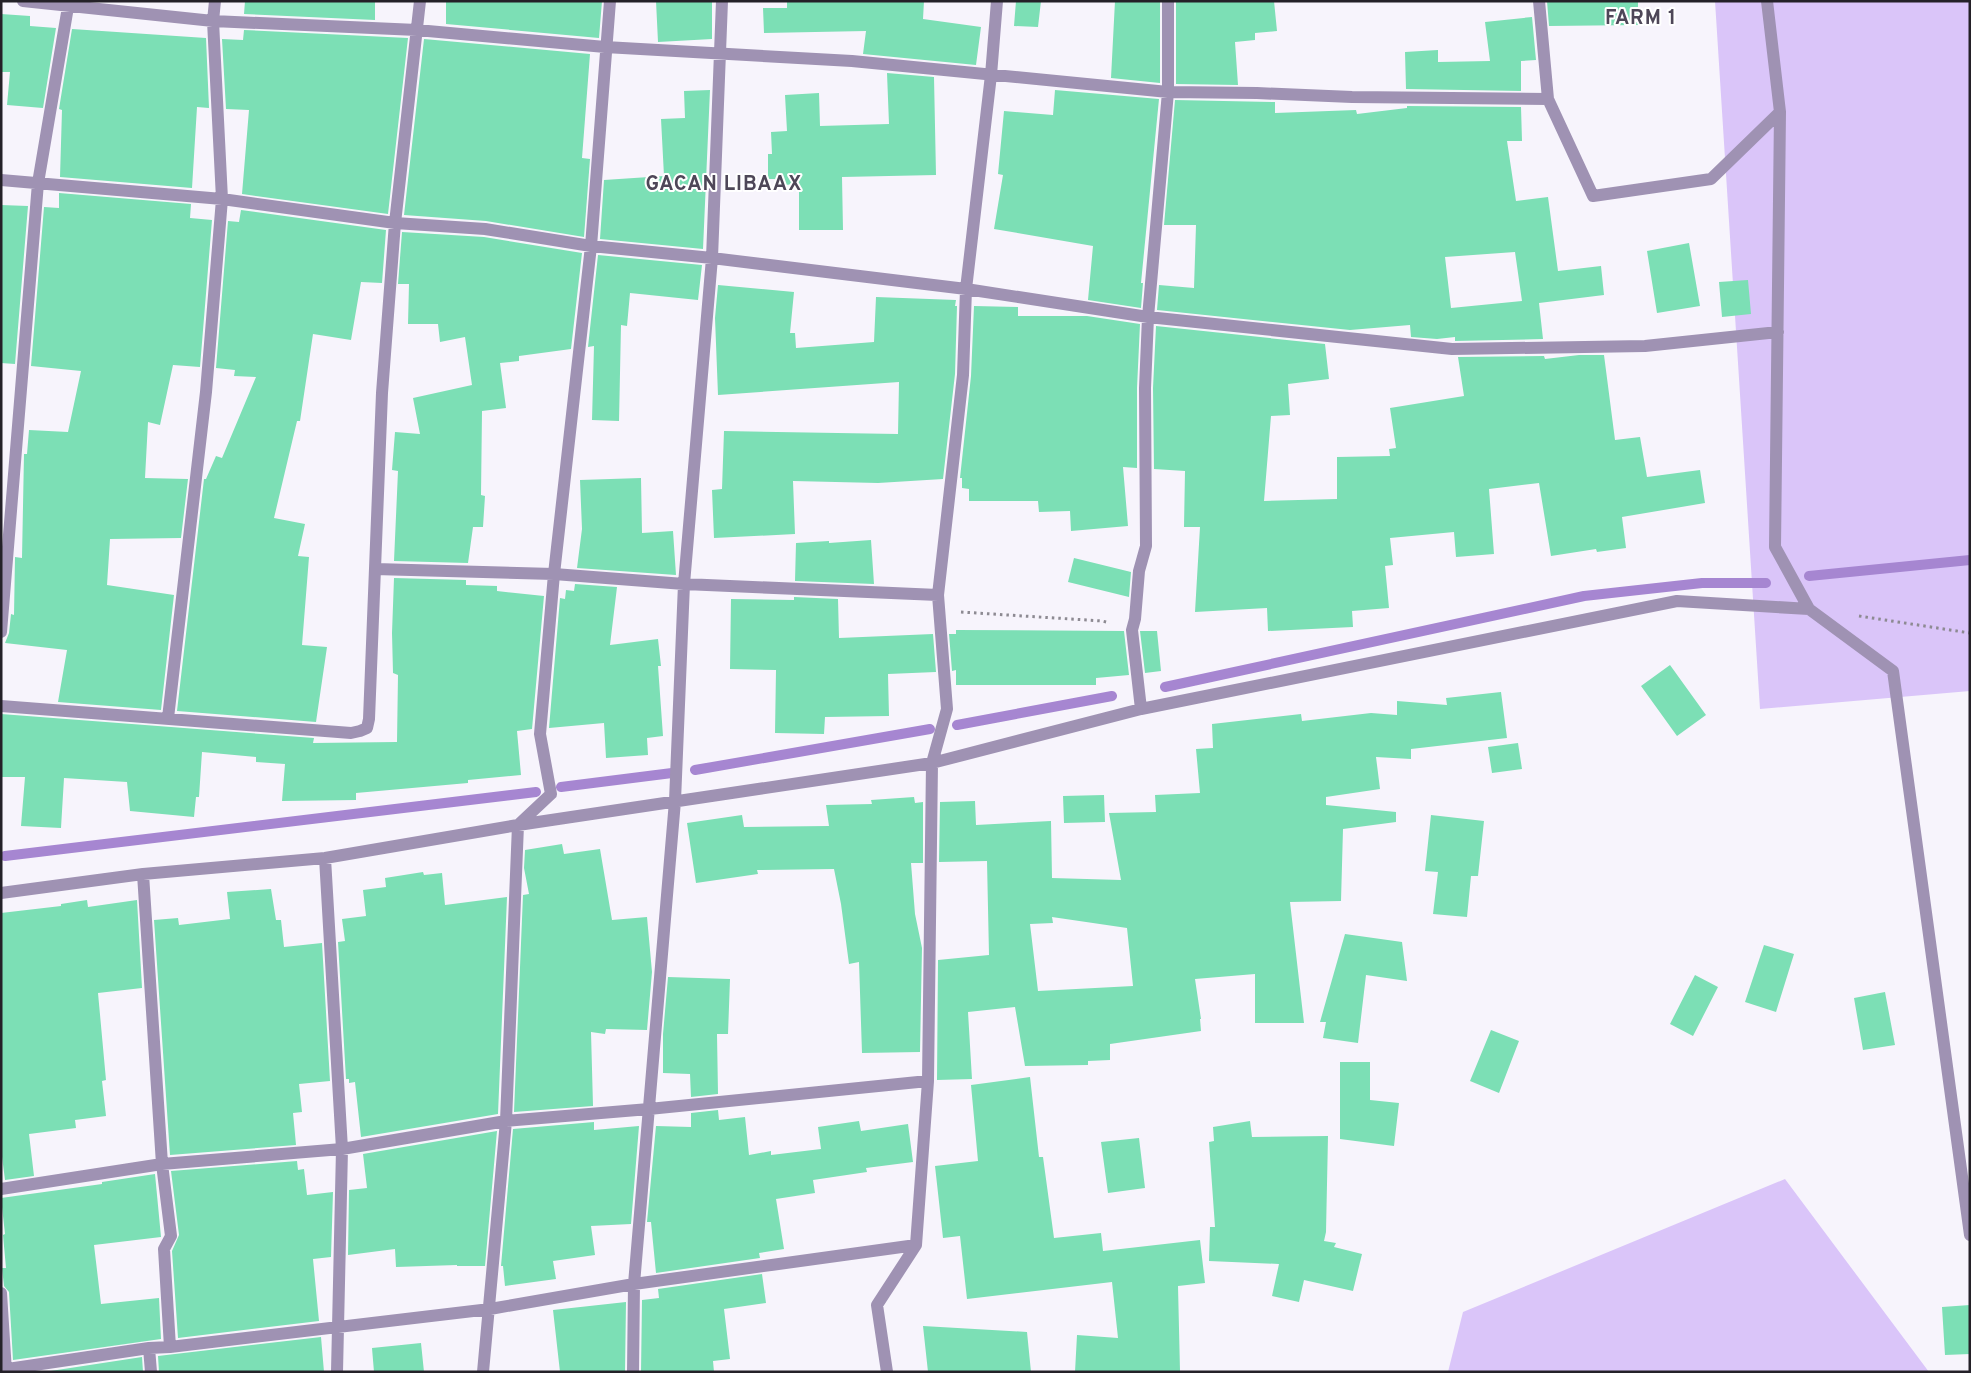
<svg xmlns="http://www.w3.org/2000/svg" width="1971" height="1373" font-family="Overpass,sans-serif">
<rect width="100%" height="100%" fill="#f7f4fc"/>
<path fill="#dac5f9" d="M1715,1H1970V691L1760,709Z
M1785,1179L1929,1372H1448L1463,1312Z"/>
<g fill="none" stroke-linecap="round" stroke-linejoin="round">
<path stroke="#a686d1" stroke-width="10" d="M1809,576L1970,560
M1165,687L1584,596L1702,583H1766
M957,725L1112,696
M695,770L930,729
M561,787L672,773
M5,856L536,792"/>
</g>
<path fill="#7cdfb5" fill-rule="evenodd" d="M245,1H375V20L244,14Z
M446,1H602L599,38L446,24Z
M656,1H712V39L658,42Z
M787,1H924L923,19L981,27L976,65L863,54L866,31L764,33L763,8H787Z
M1016,1H1041L1038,27L1014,26Z
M1115,1H1160V83L1111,78Z
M1176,1H1274L1277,31L1255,33V40L1235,42L1238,85L1176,84Z
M1547,1H1638V25L1549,26Z
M1,14L30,16V26L56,28L43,108L7,105L10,72H1Z
M1532,17L1536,60L1521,61V91L1406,89L1405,52L1438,50V62L1490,61L1485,22Z
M72,29L206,38L209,108L197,107L192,188L60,177L62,110L59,109Z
M244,30L408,38L388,214L242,194L249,110L226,109L222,39L243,40Z
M424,39L590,54L582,158L590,159L584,237L486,221L404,215Z
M887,73L934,77L936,175L842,177L843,230H799V184L783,185V179H768V154H772L771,132L787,131L785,95L819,93L820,126L889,124Z
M710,90L703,249L600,239L604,180L664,176L661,119L685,118L684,91Z
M1055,90L1159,99L1141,283H1143L1141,308L1088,300L1093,246L994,229L1003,175L998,174L1004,111L1053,115Z
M1175,100L1275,102V113L1356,110L1357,114L1407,108V106L1521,107L1522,141H1507L1516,201L1548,197L1558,271L1601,266L1604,295L1539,303L1543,339L1455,341V337L1437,339L1411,337L1410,325L1350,330L1157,310L1159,285L1194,288L1196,225H1164ZM1515,252L1522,301L1451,308L1445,257Z
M59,193L191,204L190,218L212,220L200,367L173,365L160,425L148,422L145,478L188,479L181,538L110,539L107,585L174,595L161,710L58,702L67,650L5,643L9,633L11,614L14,615L15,557L22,558L24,454H27L29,430L68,432L81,371L31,366L44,207L59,208Z
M1,205L28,206L15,364L1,363Z
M241,210L386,230L382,283L361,282L351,340L313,334L300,421H297L274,518L305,524L298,556L309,557L302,645L327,647L316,722L177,711L204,479H206L216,456L222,458L256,377L234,376L235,370L216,368L228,221L239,222Z
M402,232L484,237L582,253L571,349L519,356V361L500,363L506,408L482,411L481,495L485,496L483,527H473L468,563L394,561L398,471L392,470L395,432L420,434L413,398L472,385L465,337L440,342L438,324H408L409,284H398Z
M1689,243L1700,306L1657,313L1647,251Z
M598,255L702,265L698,300L630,293L627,326L621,325L619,421L592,420L594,346L588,347Z
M1748,280L1751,314L1722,317L1719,282Z
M718,285L794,292L790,333H795L796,348L874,342L876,297L956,300L955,306H957L955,374L943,479L878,483L793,481L795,534L714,538L712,490L722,489L724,431L898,434L899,382L718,395L715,318Z
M974,306L1018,307V316H1087L1140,324L1137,388V468L1123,467L1128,526L1071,531L1070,511L1039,512L1038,501H969V489L962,488V478H960L971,376Z
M1156,326L1325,344L1329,379L1288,384L1290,415L1271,416L1264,501L1337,499V457L1390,456L1389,449L1396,448L1390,408L1464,396L1458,357L1544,356L1545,359L1579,355H1604L1615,440L1640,437L1647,477L1700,470L1705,503L1622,517L1626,548L1597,552L1596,549L1551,556L1539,483L1489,489L1494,554L1456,557L1454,532L1390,538L1393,565L1385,566L1389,608L1352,611L1353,627L1268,631L1267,608L1195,612L1200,527H1184L1185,471L1154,469L1153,388Z
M641,478L642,533L673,531L676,575L577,568L582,529L580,480Z
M871,540L874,584L795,581L796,543L829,541V543Z
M1074,558L1131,572L1129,597L1068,582Z
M394,578L466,580V585L497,586V591L544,596L532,729L517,731L521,775L468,780V783L356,793V800L282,801L285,764L256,762V757L202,752L199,797H196L194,817L130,811L127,782L64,778L61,828L21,826L25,777H1V714L314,738L313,743L397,742L398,675L393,673L392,633Z
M575,584L617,587L610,645L658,639L661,666H658L663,736L647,738L648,755L606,758L604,723L549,728L560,598L565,599L566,590L574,591Z
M794,597L838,599L839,638L933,634L936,672L888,674L889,716L825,717L824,734L775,733L776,670L730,669L731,599L794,600Z
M956,630L1124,631L1129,675L1096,678V685H956V670L952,671L949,634H956Z
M1140,631H1157L1161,671L1145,673Z
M1670,665L1706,715L1677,736L1641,686Z
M1501,692L1507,738L1411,749V759L1376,757L1380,789L1326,797V805L1396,812V822L1343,829L1341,901L1290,902L1304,1023H1255V974L1195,979L1201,1019H1200L1201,1031L1110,1044V1060L1088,1061V1065L1025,1066L1015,1007L968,1012L972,1079L937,1080L938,960L989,955L987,861L939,862L940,802L975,801L976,825L1051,821L1052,878L1121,880L1109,813L1156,812L1155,795L1200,793L1196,749L1213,748L1212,724L1301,714L1302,721L1371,713L1397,715V701L1447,705L1446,698ZM1052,917L1127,928L1133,986L1038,991L1030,924L1053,923Z
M1518,743L1522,769L1492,773L1488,747Z
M1104,795L1105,822L1064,823L1063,796Z
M914,797L915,803L923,802V863H911L915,914L922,948L920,1052L862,1053L859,962L849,964L841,904L834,869L757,870L758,874L696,883L687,823L742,815L744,827L829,826L826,805L872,804L871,800Z
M1431,815L1484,821L1478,876H1471L1467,917L1433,914L1438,872L1425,871Z
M562,844L564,854L600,849L612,920L647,917L652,972L647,1030L606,1029L605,1034L591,1032L593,1106L514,1112L523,895L529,894L524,868L525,850Z
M423,872L424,875L442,873L445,905L507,897L498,1114L361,1137L355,1082L349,1083V1079H346L338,942L345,941L342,919L366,916L363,890L386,887L385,878Z
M271,889L276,920H281L284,947L322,943L330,1081L299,1084L302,1112L293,1113L296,1145L170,1155L154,920L178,918L179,925L230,919L227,892Z
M87,900L88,907L137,900L142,988L98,993L106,1080L102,1081L106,1116L75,1120L76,1128L29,1134L34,1176L5,1180L1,1149V913L61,906V904Z
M1345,934L1402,942L1407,981L1366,975L1358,1043L1323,1038L1326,1022H1320Z
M1764,945L1794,954L1776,1012L1745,1002Z
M1695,975L1718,987L1693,1036L1670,1024Z
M668,977L730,979L728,1034H717L718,1094L691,1097L690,1074L663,1073V1034Z
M1885,992L1895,1045L1863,1050L1854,998Z
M1491,1030L1519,1041L1499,1093L1470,1081Z
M1340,1062H1370V1100L1399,1103L1394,1146L1340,1139Z
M1030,1077L1039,1157H1043L1054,1238L1101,1233L1103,1251L1200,1240L1205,1283L1178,1286L1180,1371L1075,1372L1077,1335L1118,1338L1112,1282L967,1299L960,1236L943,1238L935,1166L978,1161L971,1085Z
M718,1110L719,1120L745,1117L749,1155L771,1151V1155L821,1149L818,1127L859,1121L861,1131L908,1124L913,1162L866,1168L867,1172L813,1180L815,1193L776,1199L784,1249L759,1253L760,1258L656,1273L651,1222H647L656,1126L691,1127V1113Z
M1250,1121L1252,1137L1328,1136L1326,1232L1324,1241L1336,1243L1334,1247L1362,1254L1353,1291L1304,1280L1299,1302L1272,1296L1279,1264L1209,1261L1210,1227H1215L1209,1142L1214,1141L1213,1127Z
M594,1122V1130L639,1126L631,1224L591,1226L595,1255L553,1261L556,1279L505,1286L503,1266H501L513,1129Z
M497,1131L485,1266H457V1265L396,1267L395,1249L348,1255L349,1190L367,1188L363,1154Z
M1139,1138L1145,1188L1108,1193L1101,1142Z
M297,1161L298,1170L304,1169L307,1195L333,1192L331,1257L313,1259L319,1321L178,1338L172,1251L179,1235L171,1171Z
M155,1174L161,1237L94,1245L101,1304L159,1298L161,1339L13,1360L9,1292L4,1286L2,1268H6L3,1235L5,1234L1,1198L102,1184V1182Z
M762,1274L766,1303L724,1309L730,1359L713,1361L714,1372H641L642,1300L659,1298L658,1289Z
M626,1302L625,1372H560L553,1310Z
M1970,1305V1354L1945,1355L1942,1307Z
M923,1326L1027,1332L1031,1372H928Z
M321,1337L324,1372H159L158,1356Z
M421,1343L424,1372H374L372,1348Z
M142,1357L143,1372H44Z"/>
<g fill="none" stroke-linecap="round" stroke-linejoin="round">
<path stroke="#8d8a92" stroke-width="3" stroke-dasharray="2.5 4" stroke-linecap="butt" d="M961,612L1102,621L1110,623
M1859,616L1970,633"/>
<path stroke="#9f92b3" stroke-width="12" d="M23,1L213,21L417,30L605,47L852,61L1168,92L1257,93L1352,97L1548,99
M1539,1L1548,99L1593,196L1711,179L1780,112
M1,180L222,199L395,223L485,229L591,246L712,258L966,289L1148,317L1452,349L1645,346L1778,332
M375,569L554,574L684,584L938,595
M1809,609L1893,671L1970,1235
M1,632L38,183L69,1
M1,706L351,733L360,731L367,728L369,719L382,393L395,223L420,1
M1141,709L1132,630L1135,619L1139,571L1146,546L1145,388L1148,317L1168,92V1
M168,718L206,392L222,199L213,21L215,1
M325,858L342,1149L337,1372
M143,874L162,1164L171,1236L164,1249L170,1347
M1,893L143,874L325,858L518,825L932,763L1141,709L1677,601L1809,609L1775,547L1780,112L1767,1
M1,1189L162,1164L342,1149L506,1121L649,1109L928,1081
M1,1293L6,1372
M149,1348L151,1372
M1,1370L149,1348L170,1347L490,1309L634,1284L916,1245
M483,1372L506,1121L518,825L551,794L540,734L554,574L591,246L610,1
M633,1372L634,1284L675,801L684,584L712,258L722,1
M887,1372L877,1305L916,1245L928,1081L932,763L947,709L938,595L963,375L966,289L991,75L997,1"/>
</g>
<g text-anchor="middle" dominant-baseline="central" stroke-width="4" stroke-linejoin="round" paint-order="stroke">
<g font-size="20" font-weight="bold" letter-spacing="1" fill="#4e4758" stroke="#fff">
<text x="1641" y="19">FARM 1</text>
<text x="724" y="185">GACAN LIBAAX</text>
</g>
</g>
<rect width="1971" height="1373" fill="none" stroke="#242128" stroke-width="5"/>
</svg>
